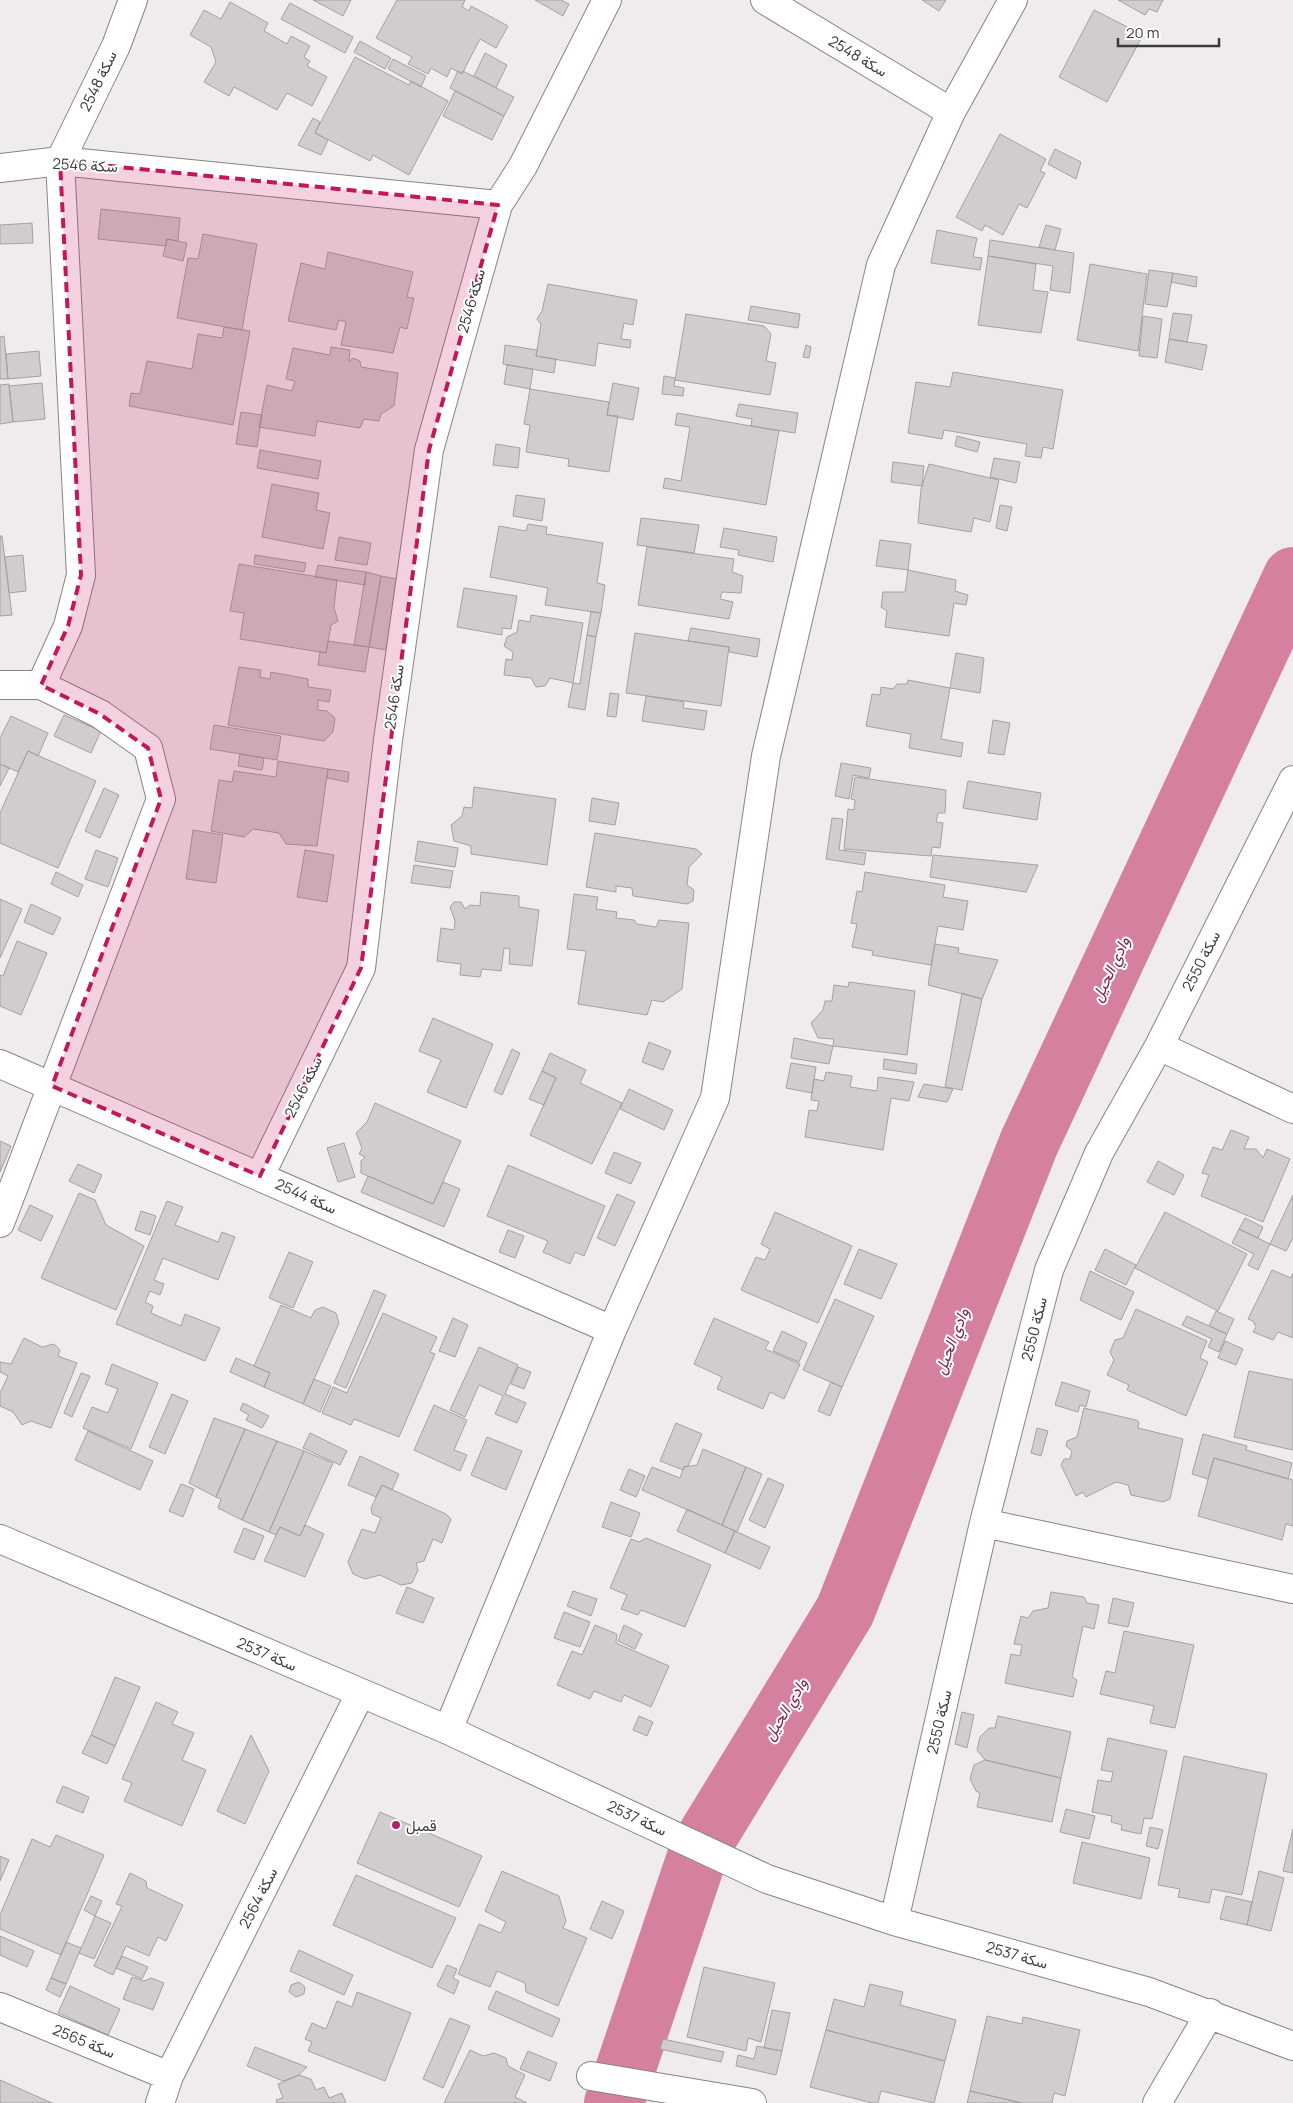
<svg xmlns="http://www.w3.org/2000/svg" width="1293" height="2103" font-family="Manrope,Vazirmatn,sans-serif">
<rect width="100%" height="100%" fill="#f0ebed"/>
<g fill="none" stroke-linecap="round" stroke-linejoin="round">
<path stroke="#d5809f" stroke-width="60" d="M614,2103L700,1848L845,1611L1029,1143L1293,577"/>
</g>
<path fill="#d1ccce" stroke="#a5a1a2" d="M313,0H351L343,16Z
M397,0H465L462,7L469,11L471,6L508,26L496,48L480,39L462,74L451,68L447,77L431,68L428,74L408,64L412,57L376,38Z
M535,0H561L569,4L563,16Z
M922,0H946L939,11Z
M1118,0H1163L1157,12L1149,9L1145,15Z
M230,2L268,23L264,31L287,44L291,36L310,46L304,57L310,61L307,66L327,77L312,106L287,93L277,110L234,87L229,96L204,82L216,62L211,47L190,35L204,10L221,19Z
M290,3L353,37L345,53L281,19Z
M1094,10L1143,35L1107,102L1059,77Z
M360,41L391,58L385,69L354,52Z
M485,53L507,65L496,88L474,76Z
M355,57L409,85L411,81L448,101L409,175L373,155L370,161L315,133Z
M393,59L426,76L421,87L388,69Z
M458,71L462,74L463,71L514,97L504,116L450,88Z
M455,91L504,116L492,140L443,116Z
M313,118L320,122L315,133L328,140L321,155L298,145Z
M1000,134L1046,159L1040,171L1045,173L1027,208L1019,204L1003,235L985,225L982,231L956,217Z
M1055,149L1081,162L1076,179L1048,164Z
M101,209L180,218L178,241L167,239L166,246L98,239Z
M32,223L33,243L0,244V225Z
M1046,225L1061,229L1055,250L1039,247Z
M937,230L977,238L973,257L982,258L980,270L931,263Z
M203,234L257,244L242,330L177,318L188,258L198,259Z
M167,239L187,243L183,261L163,256Z
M990,240L1074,253L1070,293L1050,290L1053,266L988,256Z
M328,252L413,272L407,297L414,298L407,329L400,327L393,353L341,345L346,322L339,320L336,330L288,321L301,263L325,269Z
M988,256L1036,264L1033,290L1048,292L1041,333L978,325Z
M1090,264L1147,274L1138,351L1077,340Z
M1149,270L1173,273L1167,307L1145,304Z
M1173,273L1197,277L1196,287L1171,282Z
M548,284L637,300L633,325L624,323L621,339L631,340L630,348L598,343L595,366L536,356L541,324L537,319L542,311Z
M751,306L800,314L798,328L748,320Z
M1173,313L1192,315L1187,342L1169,339Z
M686,314L764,326L771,334L766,361L776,363L770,395L675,380Z
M1143,316L1162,319L1157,358L1139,356Z
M224,327L250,331L233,425L129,406L131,393L140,394L147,361L192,369L198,334L222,338Z
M4,336L8,379H0V337Z
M1169,339L1207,345L1202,370L1165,362Z
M505,345L537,350L536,356L556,359L554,373L503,364Z
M806,345L811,347L809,358L803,357Z
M331,347L350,350L349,362L353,358L360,361L361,367L398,373L394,406L381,414L379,421L364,419L360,428L317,421L315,436L259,427L267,385L292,391L295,381L286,379L293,348L330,355Z
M39,351L41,376L8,379L6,354Z
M507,365L533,369L530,389L504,384Z
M953,372L1063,390L1053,449L1043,447L1041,458L1025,456L1027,444L944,430L942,439L908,433L916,382L950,387Z
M664,376L675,378L674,386L684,388L683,396L662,394Z
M42,383L45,419L13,422L9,386Z
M613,383L639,388L633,420L607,415Z
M9,384L13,422L0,424V385Z
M530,389L609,402L607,415L618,416L609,472L568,466L569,459L526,452L530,425L524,424Z
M739,404L798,413L795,433L751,426L752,419L736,416Z
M241,412L262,415L257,447L236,444Z
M677,413L779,431L766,505L663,488L665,478L681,481L690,427L675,425Z
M957,436L980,442L977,452L955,446Z
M496,444L520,448L518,468L493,465Z
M260,450L321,461L318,479L257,468Z
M994,458L1020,462L1016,483L990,477Z
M893,462L924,466L922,486L891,482Z
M929,464L999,480L990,522L974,518L971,532L918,523L921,489Z
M272,484L319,493L316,510L330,513L323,549L262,537Z
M516,495L545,499L542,521L513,516Z
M1000,505L1012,507L1007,531L996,528Z
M641,518L699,525L694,553L637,545Z
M528,524L547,527L546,534L603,543L597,583L605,585L601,613L545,605L548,588L490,577L499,526L526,531Z
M724,528L777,537L773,562L738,555L739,550L720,547Z
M0,536H2L12,615L0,616Z
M339,537L371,543L367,565L335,560Z
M880,540L911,544L908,570L876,566Z
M647,547L734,559L732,572L743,576L741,593L722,592L720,599L733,602L729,619L638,605Z
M23,555L26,591L9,593L5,557Z
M255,555L306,563L304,572L254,564Z
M239,564L337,580L334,608L338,621L331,625L326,653L240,639L244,613L230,611Z
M318,565L366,572L365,585L315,577Z
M908,570L956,580L955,591L968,595L966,605L954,603L949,636L885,627L887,611L881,607L883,592H905Z
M366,572L381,576L369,647L354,645Z
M381,576L408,581L397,652L369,647Z
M464,588L517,596L511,629L502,628V635L457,627Z
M591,612L601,613L596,637L587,635Z
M531,615L583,623L573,683L550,678L545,686L536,687L531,678L504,675L506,659L512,660L513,652L504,646L507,637L517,632L519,620L530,622Z
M691,628L760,639L757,657L729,652V647L688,641Z
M635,633L729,647L721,706L626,693Z
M587,635L596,637L585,710L568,707L573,683L580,684Z
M328,641L369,647L365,672L318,665L320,652L326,653Z
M956,653L984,658L980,693L950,688Z
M239,667L261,670L260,677L270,679L271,672L308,679V687L331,690L329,702L318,700V710L327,711L335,718L333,732L324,741L228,725Z
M908,680L950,688L941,739L963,743L961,757L909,748L911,734L866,726L872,694L880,695L881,687L893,689L897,684H907Z
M610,693L619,694L616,717L607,716Z
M646,696L684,702L683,708L707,711L704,730L642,721Z
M64,715L101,731L91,753L54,736Z
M11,716L48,733L38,756L28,751L18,772L0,764V738Z
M993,720L1010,723L1004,755L988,753Z
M214,725L281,736L277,760L210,749Z
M28,751L96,781L58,868L0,843V813Z
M240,754L264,758L262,770L238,766Z
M278,761L328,769L317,846L286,844L279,833L253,829L244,837L211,831L219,780L232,782L234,771L276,777Z
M841,763L871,768L869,778L853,775L849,799L835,796Z
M0,764L9,768L0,786Z
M328,769L349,772L348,782L327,778Z
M855,777L946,790L945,813H938L936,822L943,823L940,848L932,847L931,856L844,849L848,809L854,810L855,800L851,799Z
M968,781L1041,793L1037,820L963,808Z
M474,787L556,799L547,865L471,854V846L454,841L451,825L462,816L464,807L472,808Z
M104,788L119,795L100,838L85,831Z
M592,798L619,803L615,825L589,821Z
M832,818L843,819L839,850L866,853L864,865L826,859Z
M193,830L223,835L216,883L186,879Z
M595,833L696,849L702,854L689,867L687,885L694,890L693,901L687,904L633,896L632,888L616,886V892L586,887Z
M418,841L458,848L455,867L415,861Z
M96,850L118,858L108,887L85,879Z
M305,850L334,855L327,902L297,897Z
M933,855L1038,865L1026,892L930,877Z
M414,865L453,871L450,888L411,883Z
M56,872L83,885L78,897L51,884Z
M865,872L945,885L943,897L968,901L963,930L938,926L931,965L872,955L873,951L852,947L857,924L851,923L857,891L862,892Z
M481,892L519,896V907L539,910L532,966L509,964L510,949L504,948L501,971L482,969L480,977L460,975L461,964L437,961L441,928L454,930L455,921L450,907L454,902H461L465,909L470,905L480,906Z
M574,894L598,897L596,909L617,912L616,918L634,920L637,924L656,927L659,920L689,923L682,989L663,1002L652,1000L647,1015L578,1004L586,951L567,949Z
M0,899L22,909L0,958Z
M31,904L61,918L53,935L24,922Z
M17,941L47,953L21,1015L0,1006V975L3,976Z
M935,944L959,948L958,953L998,960L982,999L928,985Z
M849,982L915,991L907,1055L833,1046L834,1039L818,1038L811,1023L823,1010L825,1001H832L834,985L848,987Z
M962,993L982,999L962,1090L945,1087Z
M433,1018L493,1044L466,1108L427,1092L441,1060L419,1051Z
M794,1038L833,1046L829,1064L791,1058Z
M649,1042L671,1051L663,1070L642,1062Z
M512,1049L520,1053L502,1095L494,1091Z
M550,1053L586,1070L580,1083L622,1103L592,1164L530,1135L556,1078L542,1071Z
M884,1059L917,1064L916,1074L883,1069Z
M791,1063L816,1067L812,1093L786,1088Z
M542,1071L556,1078L544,1105L529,1099Z
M826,1072L852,1076L850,1087L877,1091L878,1077L914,1082L909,1101L891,1098L883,1150L805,1137L809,1110L817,1111L819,1101L811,1100L814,1079L824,1081Z
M924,1084L953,1089L947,1102L918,1097Z
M629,1089L673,1110L664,1130L620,1109Z
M375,1103L461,1141L433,1204L361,1173V1161L365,1157L359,1154L362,1148L356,1133L367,1122Z
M1231,1130L1249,1137L1244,1149H1256L1263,1158L1267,1149L1290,1159L1263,1222L1201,1196L1209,1175L1202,1173L1213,1147L1222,1150Z
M0,1141L11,1146L0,1172Z
M344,1143L355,1177L338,1182L327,1148Z
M614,1152L641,1163L631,1184L605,1173Z
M1158,1161L1184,1175L1174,1195L1147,1182Z
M78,1164L102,1175L94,1193L69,1181Z
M508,1165L605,1206L584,1256L575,1252L570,1264L543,1252L548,1241L487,1216Z
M368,1176L433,1204L443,1182L460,1189L444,1227L361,1192Z
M79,1193L95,1200L106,1225L144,1246L116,1310L41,1278Z
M617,1194L635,1202L615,1246L597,1238Z
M1293,1195V1238L1286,1251L1270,1244Z
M167,1201L183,1207L175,1225L218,1242L222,1232L235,1237L218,1280L163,1258L154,1280L164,1284L160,1295L150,1291L145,1302L153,1306L151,1313L181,1326L185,1314L220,1328L205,1361L116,1324Z
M30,1205L53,1216L41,1241L18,1230Z
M141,1211L156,1216L150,1235L135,1230Z
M775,1212L852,1246L818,1323L741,1290L756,1257L765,1260L770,1249L761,1244Z
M1165,1212L1247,1254L1218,1311L1135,1268Z
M1245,1218L1263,1227L1258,1238L1239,1229Z
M1239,1229L1270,1244L1258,1270L1248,1265L1254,1254L1232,1243Z
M508,1230L524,1236L515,1258L499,1252Z
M859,1249L897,1264L881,1299L844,1284Z
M1105,1249L1136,1265L1126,1285L1095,1270Z
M289,1252L313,1262L293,1308L269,1298Z
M1272,1270L1291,1278L1293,1273V1338L1278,1332L1273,1340L1253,1332L1256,1327L1253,1321L1248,1319Z
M1090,1271L1134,1292L1121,1320L1080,1300Z
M374,1290L386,1295L346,1388L334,1383Z
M835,1299L874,1316L842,1387L803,1370Z
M281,1305L311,1318L315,1310L323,1307L336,1313L339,1323L303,1404L264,1387L270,1373L254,1366Z
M1136,1309L1207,1341L1200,1358L1208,1362L1186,1416L1127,1390L1129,1385L1107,1375L1114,1360L1110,1352L1115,1340L1123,1338Z
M1216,1311L1234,1319L1227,1334L1209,1326Z
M383,1313L437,1337L430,1352L435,1354L399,1437L354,1419L351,1425L322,1413L333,1387L347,1393Z
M1187,1316L1227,1334L1219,1352L1208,1347L1212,1339L1182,1325Z
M453,1318L468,1325L455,1357L439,1351Z
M714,1318L769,1342L765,1349L800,1364L784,1399L770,1392L763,1409L717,1389L722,1377L694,1364Z
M782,1331L807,1343L799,1362L773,1351Z
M24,1338L42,1347L54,1344L60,1350L58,1356L77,1363L51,1428L31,1421L22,1425L13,1412L0,1406V1393L8,1376L0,1372V1362L11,1364Z
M1225,1341L1243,1349L1236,1365L1218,1358Z
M479,1347L518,1365L505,1394L526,1403L517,1423L495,1414L503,1396L479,1385L465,1417L450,1410Z
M236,1358L270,1373L264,1387L230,1372Z
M112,1364L158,1383L131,1449L83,1428L92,1407L108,1413L118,1389L105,1384Z
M518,1367L531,1372L524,1389L511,1384Z
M1249,1371L1293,1380V1450L1234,1437Z
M81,1373L90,1376L72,1417L64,1413Z
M314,1379L331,1386L320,1412L303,1404Z
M831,1382L842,1387L830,1416L818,1411Z
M1062,1382L1090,1391L1086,1407L1080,1405L1078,1412L1055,1405Z
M172,1394L188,1401L165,1454L149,1447Z
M243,1403L269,1416L262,1428L246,1420L249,1415L240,1410Z
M434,1405L467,1420L454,1450L467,1455L460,1471L414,1450Z
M1084,1408L1136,1420L1139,1422L1138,1428L1183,1439L1170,1499L1163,1502L1131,1495L1128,1485L1116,1482L1086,1497L1083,1492L1076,1496L1061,1465L1064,1459H1070L1072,1451L1066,1446L1067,1441L1077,1437Z
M214,1418L245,1429L216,1497L189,1483Z
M676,1423L702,1434L688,1466L684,1467L683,1470L660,1461Z
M1037,1428L1048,1431L1041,1456L1031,1453Z
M245,1429L277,1441L242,1520L218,1508L221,1499L216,1497Z
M88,1431L153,1461L140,1490L75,1460Z
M310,1433L347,1451L340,1465L303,1448Z
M1203,1434L1247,1446L1246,1450L1292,1463L1288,1479L1214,1458L1208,1479L1192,1474Z
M487,1437L522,1451L506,1490L471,1475Z
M277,1441L304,1451L269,1532L242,1520Z
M703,1449L746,1467L722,1525L642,1490L652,1467L680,1478L684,1467L697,1465Z
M304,1451L333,1463L300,1536L280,1527L276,1535L269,1532Z
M360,1456L399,1474L392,1490L382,1485L376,1497L348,1485Z
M1214,1458L1293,1480V1526L1286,1524L1282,1540L1198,1516Z
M746,1467L762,1474L737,1532L722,1525Z
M629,1469L645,1476L636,1497L620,1490Z
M768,1478L784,1485L765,1528L749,1520Z
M181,1484L194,1489L183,1517L169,1511Z
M382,1485L446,1514L451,1519L442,1543L433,1539L424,1561L416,1563L418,1570L412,1583L401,1585L380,1575L365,1579L353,1574L348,1562L362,1529L375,1533L381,1518L372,1514L371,1508Z
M611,1502L640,1513L631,1537L602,1527Z
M687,1509L735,1531L725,1553L677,1531Z
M305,1525L324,1534L305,1577L264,1561L280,1527L300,1536Z
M244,1528L264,1536L254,1560L234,1552Z
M735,1531L770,1547L760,1569L725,1553Z
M646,1538L711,1565L685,1627L641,1610L638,1615L621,1609L627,1595L610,1588L631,1539L639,1542Z
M407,1587L434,1598L423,1623L396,1613Z
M573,1591L597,1599L591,1616L567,1606Z
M1051,1592L1084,1597L1087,1603L1099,1605L1094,1629L1083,1626L1072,1677L1077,1680L1073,1697L1005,1683L1011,1654L1020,1656L1022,1645L1014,1644L1021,1616L1028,1618L1033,1611L1048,1608Z
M1113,1598L1134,1603L1128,1627L1108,1623Z
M564,1612L590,1622L580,1647L554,1638Z
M595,1625L617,1634L616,1643L669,1666L651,1707L624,1695L621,1702L594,1691L590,1699L557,1685L572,1651L582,1655Z
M624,1625L642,1634L635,1649L618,1641Z
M1124,1631L1194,1645L1175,1728L1150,1723L1154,1706L1100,1694L1106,1671L1115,1673Z
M115,1677L140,1687L115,1746L91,1735Z
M156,1702L178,1712L172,1724L194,1733L182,1760L206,1770L182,1826L124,1801L132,1783L122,1779Z
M962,1712L974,1715L967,1748L955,1744Z
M639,1716L653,1722L647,1736L633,1730Z
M998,1716L1071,1732L1061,1778L985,1760L977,1750L980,1737L989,1728H995Z
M91,1735L115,1746L107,1764L82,1753Z
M251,1735L269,1771L245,1824L217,1811Z
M1108,1738L1167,1751L1152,1819L1144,1818L1141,1834L1121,1830L1122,1825L1111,1822L1112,1816L1092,1812L1098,1780L1111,1782L1113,1772L1101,1770Z
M1184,1756L1267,1774L1242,1895L1212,1889L1209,1903L1178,1897L1180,1889L1158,1885Z
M985,1760L1061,1778L1052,1822L977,1807L980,1793L976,1791L970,1779L974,1765Z
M63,1786L89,1797L83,1813L56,1802Z
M1066,1809L1095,1816L1089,1839L1060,1832Z
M380,1812L482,1856L459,1907L357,1863Z
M1150,1827L1163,1830L1158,1849L1146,1846Z
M1293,1829V1873L1283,1871Z
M56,1835L104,1855L61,1955L0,1929V1915L32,1839L50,1847Z
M1082,1842L1150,1858L1141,1899L1073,1883Z
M0,1856L9,1860L0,1881Z
M502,1871L559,1896L566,1921L563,1928L587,1938L558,2006L526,1992L525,1983L497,1971L490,1987L458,1974L479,1924L501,1933L506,1922L485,1911Z
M1259,1871L1284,1878L1271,1931L1247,1925Z
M130,1873L146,1881L147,1888L183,1905L166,1941L158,1937L149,1956L126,1946L113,1975L94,1966L122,1906L116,1904Z
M356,1875L456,1918L432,1968L333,1925Z
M91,1896L102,1901L95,1916L84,1910Z
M1226,1896L1252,1902L1247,1925L1220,1919Z
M602,1901L624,1911L612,1939L590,1929Z
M95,1916L111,1923L94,1959L79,1953Z
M0,1936L34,1951L27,1967L0,1955Z
M66,1942L81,1948L66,1984L51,1978Z
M299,1950L353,1975L344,1995L290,1971Z
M122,1956L148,1967L142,1979L116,1968Z
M447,1965L457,1969L453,1978L459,1981L454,1994L437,1986Z
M704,1967L775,1983L761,2042L748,2038L746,2051L687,2037Z
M132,1977L144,1981L151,1978L164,1983L153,2010L123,1999Z
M51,1978L66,1984L60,1997L46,1990Z
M299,1982L305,1987L304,1994L296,1997L289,1992L291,1985Z
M870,1984L903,1992L900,2005L956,2020L945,2061L826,2030L834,1999L864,2007Z
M70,1986L120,2009L108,2035L58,2013Z
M496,1991L560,2019L552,2037L488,2009Z
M357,1992L411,2013L385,2081L308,2051L312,2042L305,2039L312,2023L326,2029L337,2001L352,2007Z
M772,2010L790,2013L782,2051L764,2048Z
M987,2016L1022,2024L1023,2017L1080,2030L1065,2096L1054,2093L1052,2103H1022L970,2091Z
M450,2018L470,2026L443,2088L423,2079Z
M826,2030L945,2061L934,2103L881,2091L878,2103H872L810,2087Z
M663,2039L724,2052L721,2062L660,2049Z
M757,2046L782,2051L776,2075L736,2066L738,2055L754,2059Z
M255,2047L307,2067L299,2075L283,2081L247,2066Z
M470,2050L483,2056L494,2053L506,2058L508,2066L525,2075L515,2097L527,2103H444Z
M528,2051L557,2063L550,2081L520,2069Z
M299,2075L311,2079L316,2090L324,2087L329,2098L342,2093L346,2103H277L276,2100L283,2098L278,2084Z
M0,2080L52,2103H0Z
M970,2091L1022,2103H967Z"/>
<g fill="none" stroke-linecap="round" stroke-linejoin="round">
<defs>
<path id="minor" d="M765,0L951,112
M0,168L60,161L498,205
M0,685H41L100,714L148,748L161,799L0,1223
M41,685L68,626L81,575L60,161L116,46L133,0
M1159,1046L1293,1109
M0,1064L612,1330
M260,1176L361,968L388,740L429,450L498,205L523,166L607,0
M984,1523L1293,1589
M0,1539L448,1730L767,1879L894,1921L1149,1992L1293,2046
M448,1730L612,1330L715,1098L766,756L881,265L951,112L1013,0
M894,1921L984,1523L1049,1270L1099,1153L1159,1046L1293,780
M0,2007L169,2076
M591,2076L752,2103
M160,2103L169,2076L360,1694
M1157,2103L1210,2013"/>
</defs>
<use href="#minor" stroke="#888485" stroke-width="30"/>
<use href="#minor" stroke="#fff" stroke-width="28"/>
</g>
<path fill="#c2185b" fill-opacity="0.2" stroke="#c2185b" stroke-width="4" stroke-dasharray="10 6" stroke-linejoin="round" d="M60,161L498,205L429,450L361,968L260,1176L52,1086L161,799L148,748L100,714L41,685L68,626L81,575Z"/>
<circle fill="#ad2466" stroke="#fff" stroke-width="2" cx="396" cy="1825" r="5"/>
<g text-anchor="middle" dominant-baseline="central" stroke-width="4" stroke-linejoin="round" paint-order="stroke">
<g font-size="15" fill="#3c3a3a" stroke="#fff">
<text transform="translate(858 56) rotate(31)">سكة 2548</text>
<text transform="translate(98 81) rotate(-64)">سكة 2548</text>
<text transform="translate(85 165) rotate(3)">سكة 2546</text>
<text transform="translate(471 301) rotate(-74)">سكة 2546</text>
<text transform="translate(394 697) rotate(-82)">سكة 2546</text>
<text transform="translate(1201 961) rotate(-63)">سكة 2550</text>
<text transform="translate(303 1087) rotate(-64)">سكة 2546</text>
<text transform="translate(306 1196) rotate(24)">سكة 2544</text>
<text transform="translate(1034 1329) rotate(-76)">سكة 2550</text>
<text transform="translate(267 1654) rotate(23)">سكة 2537</text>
<text transform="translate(939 1722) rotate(-77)">سكة 2550</text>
<text transform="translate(637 1818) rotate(25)">سكة 2537</text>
<text transform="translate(258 1898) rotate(-63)">سكة 2564</text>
<text transform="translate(1017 1955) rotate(16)">سكة 2537</text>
<text transform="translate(84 2041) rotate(22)">سكة 2565</text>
</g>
<g font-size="15" fill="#3c3a3a" stroke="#fff" text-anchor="start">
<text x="406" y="1825">قمبل</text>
</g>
<g font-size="16" font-style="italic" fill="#821e4c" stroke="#fff">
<text transform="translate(1110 969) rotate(-65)">وادي الحيل</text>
<text transform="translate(951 1341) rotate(-69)">وادي الحيل</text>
<text transform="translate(785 1709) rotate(-59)">وادي الحيل</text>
</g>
</g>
<path d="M1118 38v8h101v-8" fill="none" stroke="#3c3a3a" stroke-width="2.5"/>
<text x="1126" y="38" font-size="15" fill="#3c3a3a" stroke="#ffffff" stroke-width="4" paint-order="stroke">20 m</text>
</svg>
